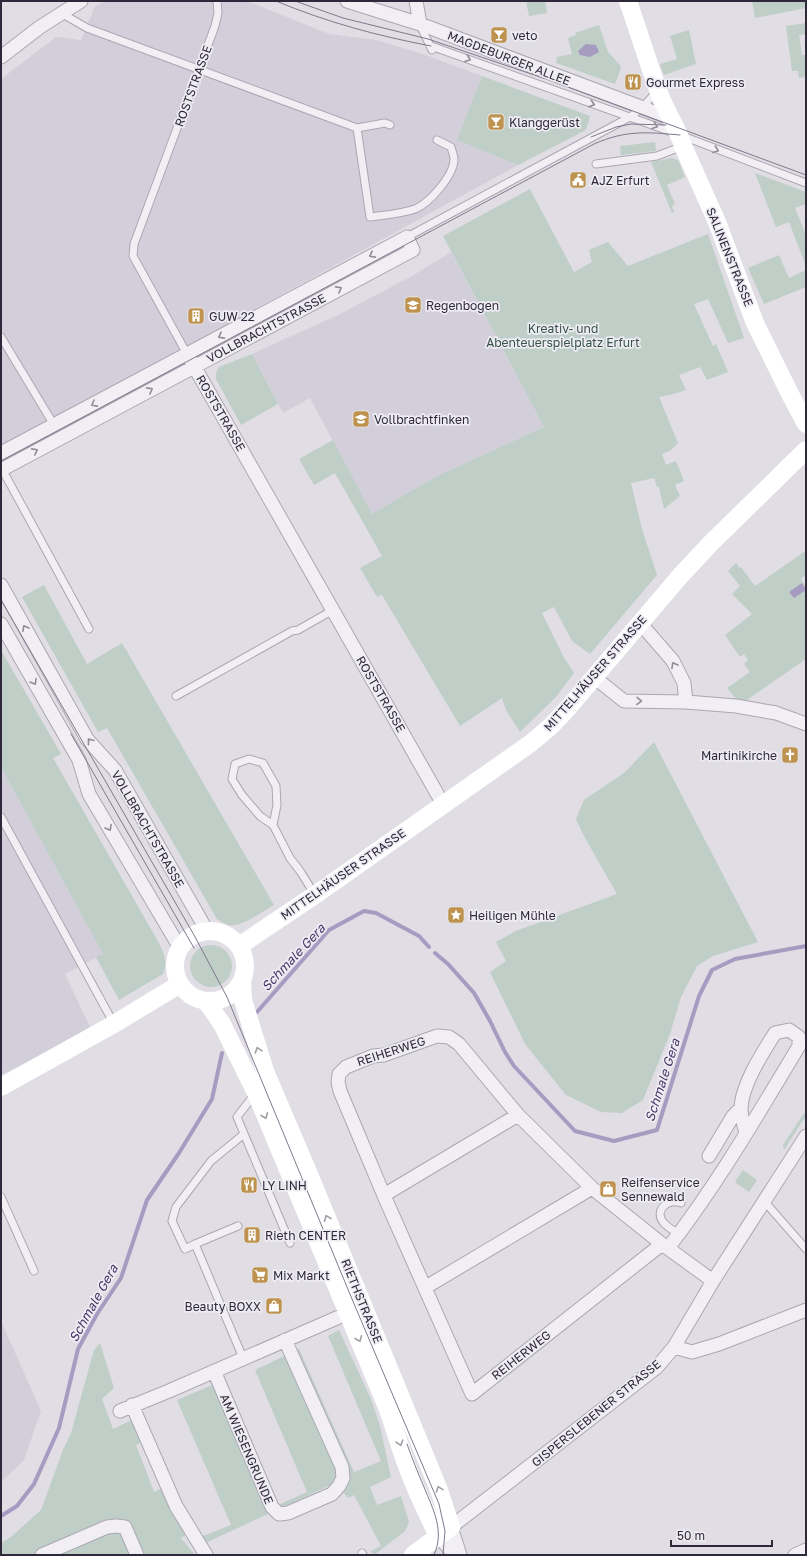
<svg xmlns="http://www.w3.org/2000/svg" width="807" height="1556" font-family="'Golos Text',sans-serif">
<rect width="100%" height="100%" fill="#e0dde5"/>
<path fill="#d3cfda" d="M105,1H247L329,34L376,40L426,55L482,76L457,140L518,165L237,319L1,445V79L56,37L81,40L95,6Z
M451,252L544,427L435,477L372,514L310,398L283,413L252,354L340,314L412,276Z
M1,767L103,954L65,974L91,1029L1,1075Z
M1,1321L41,1411L24,1460L1,1482Z"/>
<path fill="#bfcec7" d="M526,1H545L547,13L529,16Z
M752,1H806V8L755,18Z
M806,23V34L799,35L802,55H806V77L799,78L798,71H792L786,26Z
M599,25L608,52L620,65L621,69L615,84L556,63L557,57L572,54L568,38L576,35L575,33Z
M689,30L696,64L664,75L660,64L677,59L670,36Z
M482,76L590,116L586,130L518,165L457,140Z
M655,142L656,151L621,155L620,146Z
M672,158L678,160L685,177L667,185L675,204L672,206L674,212L672,213L651,162Z
M755,173L806,192V204L795,208L806,235V266L789,222L776,227Z
M530,189L574,272L592,262L589,250L608,242L628,266L708,234L744,338L728,343L708,299L694,304L713,346L716,344L728,372L707,380L700,367L679,375L686,390L670,395L659,397L678,443L671,450L662,454L666,465L676,461L684,481L675,485L680,496L664,509L659,487H657L654,478L631,483L642,529L657,575L590,654L572,641L554,607L542,613L563,656L574,673L556,697L520,732L506,710L502,698L460,726L382,595L377,597L360,568L382,556L335,473L314,485L299,459L333,440L372,514L435,477L544,427L443,236Z
M779,255L789,278L806,270V287L764,304L748,268Z
M252,354L278,404L241,425L216,379V373L219,367Z
M804,552L806,554V575L801,579L806,586V659L747,700L738,701L727,688L750,672L744,664L748,660L744,654L740,657L725,635L752,614L732,594L740,586L728,571L736,563L740,568L741,567L755,586Z
M44,585L87,664L122,643L274,905C263,911 241,928 228,925C224,923 220,921 217,919L107,728L98,732L22,597Z
M1,650L61,754L53,758L159,943C164,954 168,962 163,974L119,1000L96,957L103,954L1,767Z
M654,742L758,942L713,956L697,966L681,997L670,1034L643,1100L622,1113L601,1112L566,1095L525,1044L490,972L506,961L496,942L516,931L617,894L585,838L576,819L584,800L624,773Z
M190 966a21 21 0 1 1 42 0a21 21 0 1 1-42 0Z
M804,1113L806,1115V1119L803,1120L784,1150L783,1145Z
M743,1170L757,1180L749,1192L735,1182Z
M339,1330L371,1399L380,1426L391,1477L370,1487L377,1505L401,1496L409,1522L405,1531L374,1555L371,1551L381,1546L354,1495L348,1498L335,1483L201,1545L198,1536L206,1535L231,1525L177,1400L222,1381L276,1506L307,1492L255,1370L299,1349L354,1472L381,1461L328,1336Z
M100,1343L114,1388L102,1399L113,1429L140,1416L150,1437L136,1445L154,1492L171,1484L193,1530L181,1538L195,1555H1V1543L11,1537L41,1510L63,1450L71,1433L94,1350Z"/>
<path fill="#a69cc1" d="M586,44L596,45L599,52L590,57L580,55L578,51Z
M802,583L806,590L794,598L789,592Z"/>
<g fill="none" stroke-linecap="round" stroke-linejoin="round">
<path stroke="#a69cc1" stroke-width="4" d="M435,953L448,964L474,993L490,1021L505,1052L514,1066L575,1131L614,1141L657,1130L699,996L712,970L735,959L806,946
M257,1012L329,930L364,911L376,913L419,936L429,947
M1,1516L17,1506L34,1484L59,1428L78,1349L97,1314L121,1278L147,1200L179,1153L212,1099L222,1053"/>
<defs>
<path id="lane" d="M61,13L87,28L357,128L385,123L390,125
M420,25L432,50
M431,46L680,135L806,183
M357,128L370,217C385,215 401,214 415,209C430,203 454,175 454,159C454,156 452,151 451,147L437,140
M596,164L657,156L683,146
M407,237L630,117L642,108L657,91
M1,337L54,425
M187,354L133,256L134,244L215,26L218,13L217,1
M2,469L89,629
M176,696L292,631L298,630L333,610
M1,817L114,1024
M273,825L277,805L276,786L263,763L249,759L235,764L232,779L242,795L260,816L273,825L290,858L300,871L315,895
M254,1095L237,1117L290,1243
M1,1197L34,1271
M764,1201L806,1249
M679,1234C674,1231 667,1227 663,1222C654,1210 668,1198 681,1203
M195,1244L238,1226
M243,1358L195,1244L185,1249L172,1221L176,1207L211,1161L244,1134
M362,1553L363,1555"/>
<path id="street" d="M347,1L420,24L670,118
M416,1L420,24
M1,57L40,27L81,1
M190,359L443,804
M1,453L407,237L413,250L1,470
M1,585L87,739L115,770L207,931
M640,623L673,661L684,683L686,702
M1,624L79,760L89,794L180,948
M594,677L624,701L686,702L736,706L776,713L806,724
M709,1156L733,1116L741,1108
M384,1195L518,1115
M662,1244L472,1394L385,1198L340,1091L338,1082L339,1074L346,1067L373,1056L384,1055L437,1036L449,1037L459,1044L518,1115L592,1188L662,1244L713,1281
M668,1248C717,1185 758,1114 799,1046V1037L789,1030L775,1033C763,1052 741,1086 741,1109C741,1116 744,1125 746,1133
M426,1287L592,1188
M674,1347L692,1352L719,1344L806,1310
M214,1371L272,1507L279,1514L288,1513L332,1494L339,1486L343,1478L342,1467L285,1340
M132,1405L176,1506L206,1555
M120,1411L169,1391L355,1310
M438,1536L455,1555
M42,1555L107,1527L116,1526L125,1527L137,1555
M460,1555L451,1527L657,1367L674,1347L713,1281L806,1136
M795,1555L806,1550"/>
</defs>
<use href="#lane" stroke="#aba7b2" stroke-width="9"/>
<use href="#street" stroke="#aba7b2" stroke-width="15"/>
<use href="#lane" stroke="#f1eff4" stroke-width="7"/>
<use href="#street" stroke="#f1eff4" stroke-width="13"/>
<path stroke="#fff" stroke-width="18" d="M628,1C639,33 649,66 661,98C668,115 678,129 683,146L717,222L755,323L790,394L806,424
M175 966a35 35 0 1 1 70 0a35 35 0 1 1-70 0Z
M240,947L245,942L315,895L531,743L551,726L568,708L681,575L711,543L806,450
M242,980L243,1000L265,1071L311,1179L439,1490L451,1527L413,1555
M206,1001L222,1024L256,1093L387,1407C395,1429 401,1452 410,1474C418,1495 428,1515 438,1536
M1,1087L114,1024L180,984"/>
<path stroke="#80788d" stroke-width="1" d="M276,1C326,22 378,36 431,46
M295,1L343,18L428,39L549,80L806,175
M591,137L616,127L631,124L666,125
M1,461L594,144C626,130 646,132 680,135
M1,600L194,935L227,997L352,1299L439,1504L445,1531L443,1555
M71,734L194,948
M407,1444C412,1458 418,1473 424,1487C433,1509 445,1531 434,1555"/>
</g>
<defs><path id="oneway-chevron" d="M-2-3.5L2.5 0L-2 3.5" fill="none" stroke-width="1.6" stroke-linecap="round" stroke-linejoin="round"/></defs>
<g stroke="#908c97">
<use href="#oneway-chevron" transform="translate(468 59) rotate(20)"/>
<use href="#oneway-chevron" transform="translate(592 104) rotate(18)"/>
<use href="#oneway-chevron" transform="translate(655 126) rotate(20)"/>
<use href="#oneway-chevron" transform="translate(716 150) rotate(20)"/>
<use href="#oneway-chevron" transform="translate(372 255) rotate(152)"/>
<use href="#oneway-chevron" transform="translate(339 289) rotate(-28)"/>
<use href="#oneway-chevron" transform="translate(221 336) rotate(152)"/>
<use href="#oneway-chevron" transform="translate(150 390) rotate(-28)"/>
<use href="#oneway-chevron" transform="translate(94 404) rotate(152)"/>
<use href="#oneway-chevron" transform="translate(35 451) rotate(-28)"/>
<use href="#oneway-chevron" transform="translate(25 628) rotate(-119)"/>
<use href="#oneway-chevron" transform="translate(674 665) rotate(-119)"/>
<use href="#oneway-chevron" transform="translate(34 682) rotate(60)"/>
<use href="#oneway-chevron" transform="translate(639 701) rotate(1)"/>
<use href="#oneway-chevron" transform="translate(90 741) rotate(-128)"/>
<use href="#oneway-chevron" transform="translate(109 828) rotate(60)"/>
</g>
<g stroke="#a19ea6">
<use href="#oneway-chevron" transform="translate(258 1050) rotate(-108)"/>
<use href="#oneway-chevron" transform="translate(265 1116) rotate(67)"/>
<use href="#oneway-chevron" transform="translate(327 1218) rotate(-112)"/>
<use href="#oneway-chevron" transform="translate(359 1339) rotate(68)"/>
<use href="#oneway-chevron" transform="translate(400 1443) rotate(73)"/>
<use href="#oneway-chevron" transform="translate(439 1489) rotate(-110)"/>
</g>
<defs>
<symbol id="bar-square" viewBox="-11 -11 22 22"><rect x="-9" y="-9" width="18" height="18" rx="4" fill="#bd934f" stroke="#eeecf3"/><path d="M-6-5H6L.8 .8V4.5H3.5V6h-7V4.5H-.8V.8Z" fill="#fff"/></symbol>
<symbol id="restaurant-square" viewBox="-11 -11 22 22"><rect x="-9" y="-9" width="18" height="18" rx="4" fill="#bd934f" stroke="#eeecf3"/><path d="M-5-6h1v4h1v-4h1v4h1v-4h1v5L-1.5 .5V6h-2V.5L-5-1ZM5-6V6H3V1.5H1.5Q1.5-4 5-6Z" fill="#fff"/></symbol>
<symbol id="civic-square" viewBox="-11 -11 22 22"><rect x="-9" y="-9" width="18" height="18" rx="4" fill="#bd934f" stroke="#eeecf3"/><path d="M-.6-6.5H3V-4.5H.6V-3L4-1V1h2V6H-6V1h2V-1L-.6-3ZM-1.2 2.5V6h2.4V2.5Z" fill="#fff"/></symbol>
<symbol id="school-square" viewBox="-11 -11 22 22"><rect x="-9" y="-9" width="18" height="18" rx="4" fill="#bd934f" stroke="#eeecf3"/><path d="M0-5L7-2L0 1L-7-2ZM-4 1L0 2.5L4 1V4Q0 6-4 4Z" fill="#fff"/></symbol>
<symbol id="building-square" viewBox="-11 -11 22 22"><rect x="-9" y="-9" width="18" height="18" rx="4" fill="#bd934f" stroke="#eeecf3"/><path d="M-4-6H4V6H1V3H-1V6H-4ZM-2.5-4.3h1.7v1.8h-1.7ZM.8-4.3h1.7v1.8H.8ZM-2.5-1h1.7V.8h-1.7ZM.8-1h1.7V.8H.8Z" fill="#fff"/></symbol>
<symbol id="church-square" viewBox="-11 -11 22 22"><rect x="-9" y="-9" width="18" height="18" rx="4" fill="#bd934f" stroke="#eeecf3"/><path d="M-1.2-6h2.4v3.5h3.3v2.4h-3.3V6h-2.4V-.1h-3.3v-2.4h3.3Z" fill="#fff"/></symbol>
<symbol id="sight-square" viewBox="-11 -11 22 22"><rect x="-9" y="-9" width="18" height="18" rx="4" fill="#bd934f" stroke="#eeecf3"/><path d="M0-6L1.8-2.2L6-1.7L2.9 1.2L3.7 5.4L0 3.3L-3.7 5.4L-2.9 1.2L-6-1.7L-1.8-2.2Z" fill="#fff"/></symbol>
<symbol id="shop-square" viewBox="-11 -11 22 22"><rect x="-9" y="-9" width="18" height="18" rx="4" fill="#bd934f" stroke="#eeecf3"/><path d="M-5-2.5h2.3a2.7 3.5 0 0 1 5.4 0H5L5.5 6h-11ZM-1.5-2.5h3a1.5 2.3 0 0 0-3 0Z" fill="#fff"/></symbol>
<symbol id="supermarket-square" viewBox="-11 -11 22 22"><rect x="-9" y="-9" width="18" height="18" rx="4" fill="#bd934f" stroke="#eeecf3"/><path d="M-6-5.5h2.5l.6 2H6L4.5 2H-2.5L-4.4-4H-6ZM-1.5 3.2a1.3 1.3 0 1 0 .1 0ZM3 3.2a1.3 1.3 0 1 0 .1 0Z" fill="#fff"/></symbol>
</defs>
<g fill-rule="evenodd">
<use href="#bar-square" x="489" y="25" width="20" height="20"/>
<use href="#restaurant-square" x="623" y="72" width="20" height="20"/>
<use href="#bar-square" x="486" y="112" width="20" height="20"/>
<use href="#civic-square" x="568" y="170" width="20" height="20"/>
<use href="#school-square" x="403" y="295" width="20" height="20"/>
<use href="#building-square" x="186" y="306" width="20" height="20"/>
<use href="#school-square" x="351" y="409" width="20" height="20"/>
<use href="#church-square" x="780" y="745" width="20" height="20"/>
<use href="#sight-square" x="446" y="905" width="20" height="20"/>
<use href="#restaurant-square" x="239" y="1175" width="20" height="20"/>
<use href="#shop-square" x="598" y="1179" width="20" height="20"/>
<use href="#building-square" x="242" y="1225" width="20" height="20"/>
<use href="#supermarket-square" x="250" y="1265" width="20" height="20"/>
<use href="#shop-square" x="264" y="1296" width="20" height="20"/>
</g>
<g text-anchor="middle" dominant-baseline="central" stroke-width="3.5" stroke-linejoin="round" paint-order="stroke">
<g font-size="12" fill="#2f283a" stroke="#eeecf3" text-anchor="start">
<text x="512" y="35">veto</text>
<text x="646" y="82">Gourmet Express</text>
<text x="509" y="122">Klanggerüst</text>
<text x="591" y="180">AJZ Erfurt</text>
<text x="426" y="305">Regenbogen</text>
<text x="209" y="316">GUW 22</text>
<text x="374" y="419">Vollbrachtfinken</text>
<text x="777" y="755" text-anchor="end">Martinikirche</text>
<text x="469" y="915">Heiligen Mühle</text>
<text x="621" y="1182">Reifenservice<tspan x="621" dy="14">Sennewald</tspan></text>
<text x="262" y="1185">LY LINH</text>
<text x="265" y="1235">Rieth CENTER</text>
<text x="273" y="1275">Mix Markt</text>
<text x="261" y="1306" text-anchor="end">Beauty BOXX</text>
</g>
<g font-size="12" fill="#2f283a" stroke="#eeecf3">
<text transform="translate(509 58) rotate(21)">MAGDEBURGER ALLEE</text>
<text transform="translate(193 86) rotate(-70)">ROSTSTRASSE</text>
<text transform="translate(730 257) rotate(68)">SALINENSTRASSE</text>
<text transform="translate(266 328) rotate(-28)">VOLLBRACHTSTRASSE</text>
<text transform="translate(221 413) rotate(60)">ROSTSTRASSE</text>
<text transform="translate(595 673) rotate(-49)">MITTELHÄUSER STRASSE</text>
<text transform="translate(381 694) rotate(60)">ROSTSTRASSE</text>
<text transform="translate(148 829) rotate(60)">VOLLBRACHTSTRASSE</text>
<text transform="translate(343 874) rotate(-35)">MITTELHÄUSER STRASSE</text>
<text transform="translate(391 1051) rotate(-18)">REIHERWEG</text>
<text transform="translate(362 1301) rotate(68)">RIETHSTRASSE</text>
<text transform="translate(521 1355) rotate(-38)">REIHERWEG</text>
<text transform="translate(596 1413) rotate(-39)">GISPERSLEBENER STRASSE</text>
<text transform="translate(247 1449) rotate(67)">AM WIESENGRUNDE</text>
</g>
<g font-size="12" fill="#375448" stroke="#eeecf3">
<text x="563" y="328">Kreativ- und<tspan x="563" dy="14">Abenteuerspielplatz Erfurt</tspan></text>
</g>
<g font-size="13" font-style="italic" fill="#473769" stroke="#eeecf3">
<text transform="translate(293 957) rotate(-47)">Schmale Gera</text>
<text transform="translate(662 1080) rotate(-72)">Schmale Gera</text>
<text transform="translate(93 1303) rotate(-61)">Schmale Gera</text>
</g>
</g>
<rect width="807" height="1556" fill="none" stroke="#2f283a" stroke-width="4"/>
<path d="M671 1540v6h101v-6" fill="none" stroke="#2f283a" stroke-width="2"/>
<text x="677" y="1540" font-size="12" fill="#2f283a" stroke="#eeecf3" stroke-width="3" paint-order="stroke">50 m</text>
</svg>
